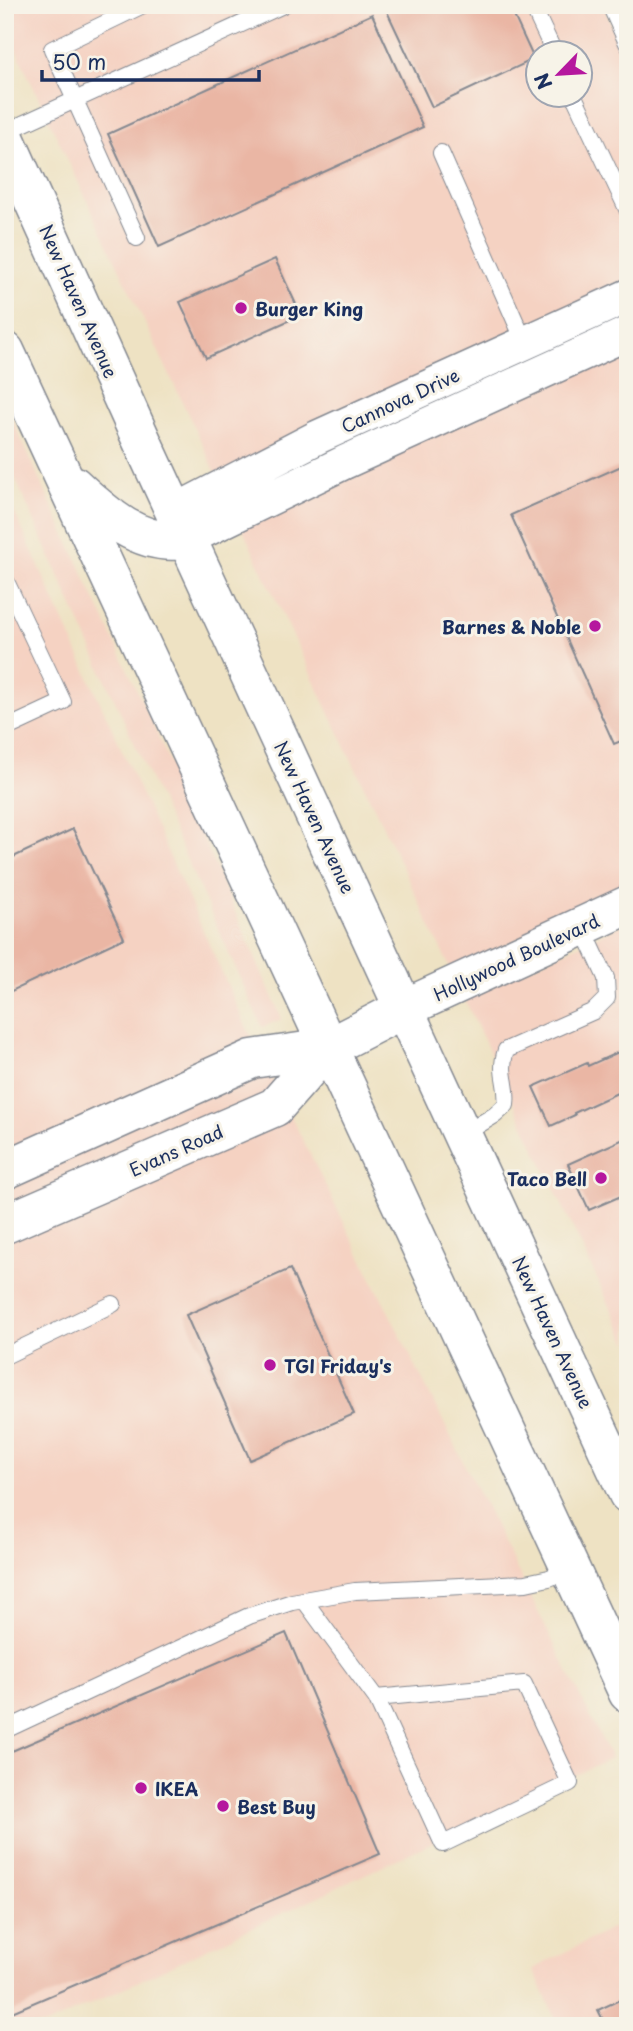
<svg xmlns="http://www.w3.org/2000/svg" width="633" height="2031" font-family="'Playpen Sans',sans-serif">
<rect width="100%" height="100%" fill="#f7f3e8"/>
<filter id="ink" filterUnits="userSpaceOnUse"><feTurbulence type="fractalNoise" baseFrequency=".0143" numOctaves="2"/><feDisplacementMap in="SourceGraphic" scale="14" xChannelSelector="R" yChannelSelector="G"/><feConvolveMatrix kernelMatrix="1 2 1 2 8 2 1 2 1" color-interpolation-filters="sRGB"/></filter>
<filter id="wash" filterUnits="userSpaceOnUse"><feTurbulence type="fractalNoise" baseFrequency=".00686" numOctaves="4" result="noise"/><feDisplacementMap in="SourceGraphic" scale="28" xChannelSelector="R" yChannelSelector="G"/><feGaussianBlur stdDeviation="1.57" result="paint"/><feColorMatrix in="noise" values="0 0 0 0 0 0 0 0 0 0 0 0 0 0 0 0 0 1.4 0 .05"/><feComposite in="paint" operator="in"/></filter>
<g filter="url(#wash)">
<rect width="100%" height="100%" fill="#eee2c3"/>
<path fill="#f5d2c2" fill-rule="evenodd" d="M5,5H603L628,62V889L451,970L5,27ZM538,52H580V94H538Z
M5,404L154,727L282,1019L262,1027L5,456Z
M5,491L246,1026L611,1758L44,2026H5Z
M628,922V1344L464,998Z
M628,1920V2026H559L533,1969Z"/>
<g id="blocks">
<path fill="#eab6a4" d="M384,5H509L534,59L432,107Z
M372,14L423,127L159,247L108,134Z
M275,259L301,315L206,358L180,302Z
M628,463V738L614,744L511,515Z
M73,829L124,938L5,994V861Z
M623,1050L628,1060V1088L574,1113L575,1115L551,1126L533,1087L587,1063L588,1066Z
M628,1137V1193L589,1210L568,1164Z
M290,1269L354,1414L250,1460L186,1315Z
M286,1633L380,1854L5,2015V1754Z
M628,1996V2026H606L598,2010Z"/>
</g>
</g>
<g filter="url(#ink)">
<use href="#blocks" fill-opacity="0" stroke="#848890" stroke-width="2"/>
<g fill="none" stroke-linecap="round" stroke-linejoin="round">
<defs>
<path id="lane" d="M532,5L554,52
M610,5L628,45
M573,94L628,211
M5,132L283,5
M441,153L525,343
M137,238L52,49L143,5
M5,579L63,702L5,729
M462,1135L495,1115L506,1105C509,1083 498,1075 506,1050L594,1011L607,998L606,978L582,926
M5,1356L113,1304
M304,1600L376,1698L443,1844L570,1783L524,1684L376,1698
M5,1730L249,1616L292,1602L355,1591L526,1583L549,1578L571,1569"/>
<path id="street" d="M175,511L318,437L628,296
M187,539L345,462L628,333"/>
<path id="secondary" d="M5,1170L252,1059L327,1048L403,1009L628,905
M5,1224L275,1107L327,1048"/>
<path id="primary" d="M5,138L146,450L628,1494
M5,351L628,1693
M73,485C104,514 142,549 187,539"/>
</defs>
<use href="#lane" stroke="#848890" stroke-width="18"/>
<use href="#street" stroke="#848890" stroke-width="36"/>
<use href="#secondary" stroke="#848890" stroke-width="41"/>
<use href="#primary" stroke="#848890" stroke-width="41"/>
<use href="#lane" stroke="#fff" stroke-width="16"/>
<use href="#street" stroke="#fff" stroke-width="33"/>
<use href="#secondary" stroke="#fff" stroke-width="38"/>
<use href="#primary" stroke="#fff" stroke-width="38"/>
</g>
</g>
<g fill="#b5179e" stroke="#f7f3e8" stroke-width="2.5">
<circle cx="241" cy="308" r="7"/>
<circle cx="595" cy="626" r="7"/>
<circle cx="601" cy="1178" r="7"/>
<circle cx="270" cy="1365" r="7"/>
<circle cx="141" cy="1788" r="7"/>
<circle cx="223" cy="1806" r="7"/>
</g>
<g text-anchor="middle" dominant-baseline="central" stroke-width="6" stroke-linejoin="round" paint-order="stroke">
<g font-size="18" fill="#1b2f5e" stroke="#f7f3e8">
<text transform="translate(79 301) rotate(66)">New Haven Avenue</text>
<text transform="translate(400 400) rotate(-25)">Cannova Drive</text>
<text transform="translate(315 817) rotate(65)">New Haven Avenue</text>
<text transform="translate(516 957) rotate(-25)">Hollywood Boulevard</text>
<text transform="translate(176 1150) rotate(-24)">Evans Road</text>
<text transform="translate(553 1332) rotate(65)">New Haven Avenue</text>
</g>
<g font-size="18" font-weight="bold" fill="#1b2f5e" stroke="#f7f3e8" text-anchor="start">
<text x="255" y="308">Burger King</text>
<text x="581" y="626" text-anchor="end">Barnes &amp; Noble</text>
<text x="587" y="1178" text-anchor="end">Taco Bell</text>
<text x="284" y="1365">TGI Friday's</text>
<text x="155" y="1788">IKEA</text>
<text x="237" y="1806">Best Buy</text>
</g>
</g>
<rect width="633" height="2031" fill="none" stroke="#f7f3e8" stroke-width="28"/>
<g transform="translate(559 74) rotate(245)"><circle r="33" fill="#f7f3e8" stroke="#9fa5b1" stroke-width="2"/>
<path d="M0-5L12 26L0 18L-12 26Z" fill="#b5179e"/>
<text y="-10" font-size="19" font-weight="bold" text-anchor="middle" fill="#1b2f5e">N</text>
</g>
<path d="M42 70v10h217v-10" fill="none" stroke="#1b2f5e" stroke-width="3.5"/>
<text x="52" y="70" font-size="21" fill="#1b2f5e" stroke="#f7f3e8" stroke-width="5" paint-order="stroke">50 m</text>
</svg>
